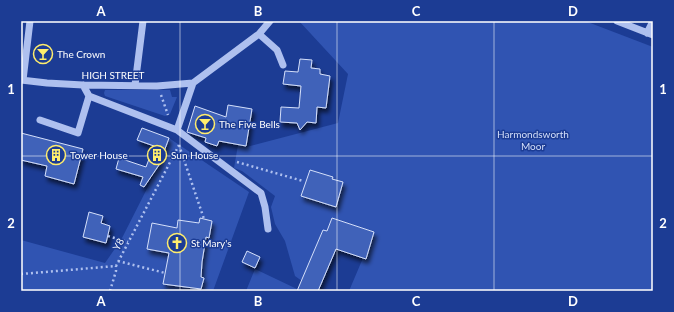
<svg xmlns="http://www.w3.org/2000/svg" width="674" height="312" font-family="Lato,sans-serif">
<defs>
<filter id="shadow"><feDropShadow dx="2.5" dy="4.5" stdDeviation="2" flood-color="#0009"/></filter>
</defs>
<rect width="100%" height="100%" fill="#1c3c94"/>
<path fill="#3054b2" d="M299,21H585L653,47V291H349L363,258L366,259L374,232L332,218L327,231L323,230L302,281L295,276L285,241L275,224L271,207L275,196L242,171L234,168L238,145L246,147L338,123L348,74Z
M105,90H170L172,97H177L170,114L165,116L105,96L104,93Z
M169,138L249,192L213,291H21V240L105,263L121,240L159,165Z
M255,269L297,289L296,291H246Z"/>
<path fill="#4062b9" stroke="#d4dffa" filter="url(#shadow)" d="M300,59L312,60L311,68L320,69V74L330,76L326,108L317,107L316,123L307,122L300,130L297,123L280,122L281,107L299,108L301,86L283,84L285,71L298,72Z
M228,105L252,109L246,146L219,141L217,146L205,142L206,138L187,132L195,106L226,117Z
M142,128L169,138L159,165L144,187L140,185L143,177L116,169L119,158L146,167L154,146L137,140Z
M21,133L83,149L74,184L45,176L47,166L21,160Z
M310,170L333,177L332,179L343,182L336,207L301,196Z
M89,212L103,216L101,223L110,226L106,243L83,237Z
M200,218L212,221L209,238L206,237L202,262L201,277L204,278L201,289L163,284L169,253L147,249L152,223L177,228L178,220L199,223Z
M332,218L374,232L366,259L336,249L318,291H297L323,230L327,231Z
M247,251L260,257L255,268L242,262Z"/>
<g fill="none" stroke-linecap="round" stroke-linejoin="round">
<path stroke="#aec0ef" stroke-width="2.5" stroke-dasharray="2 3" stroke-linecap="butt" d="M161,95L168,115
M179,145L204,219
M237,162L303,181
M108,236L128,242
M118,261L165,273
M21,274L116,266L179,145
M110,291L116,271V266"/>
<path stroke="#aec0ef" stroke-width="7" d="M617,21L653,35
M647,33L653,21
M259,34L277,50L283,65
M21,80L47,83L83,85L157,86L193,83L259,34L270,21
M23,80L30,21
M83,85L89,96L177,130L193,83
M135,85L143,21
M40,120L78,133L89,96
M177,130L261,193L265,207L268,229"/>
</g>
<path fill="none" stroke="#fff" stroke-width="1" stroke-opacity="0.55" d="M180,21V291M337,21V291M494,21V291M21,156H653"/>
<defs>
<symbol id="bar-ring" viewBox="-11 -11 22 22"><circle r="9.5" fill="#1c3c94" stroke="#ffed6c" stroke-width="1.5"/><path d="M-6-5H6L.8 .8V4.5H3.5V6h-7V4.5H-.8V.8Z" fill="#ffed6c"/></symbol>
<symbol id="building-ring" viewBox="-11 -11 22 22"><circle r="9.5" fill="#1c3c94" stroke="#ffed6c" stroke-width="1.5"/><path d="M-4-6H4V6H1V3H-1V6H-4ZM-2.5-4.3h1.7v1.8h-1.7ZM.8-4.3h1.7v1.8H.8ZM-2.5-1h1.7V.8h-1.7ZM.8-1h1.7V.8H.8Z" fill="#ffed6c"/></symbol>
<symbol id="church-ring" viewBox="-11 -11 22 22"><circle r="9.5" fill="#1c3c94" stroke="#ffed6c" stroke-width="1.5"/><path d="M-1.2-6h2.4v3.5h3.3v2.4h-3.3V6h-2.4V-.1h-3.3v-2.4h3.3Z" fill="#ffed6c"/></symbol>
</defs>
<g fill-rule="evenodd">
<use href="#bar-ring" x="32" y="43" width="22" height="22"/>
<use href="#bar-ring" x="194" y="113" width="22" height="22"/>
<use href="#building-ring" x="45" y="144" width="22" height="22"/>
<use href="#building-ring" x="146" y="144" width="22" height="22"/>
<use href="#church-ring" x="166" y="232" width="22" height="22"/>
</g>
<g text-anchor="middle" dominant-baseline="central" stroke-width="3" stroke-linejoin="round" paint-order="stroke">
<g font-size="10" fill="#fff" stroke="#1c3c94" text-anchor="start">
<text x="57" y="54">The Crown</text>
<text x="219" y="124">The Five Bells</text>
<text x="70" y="155">Tower House</text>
<text x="171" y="155">Sun House</text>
<text x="191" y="243">St Mary's</text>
</g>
<g font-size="10" fill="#fff" stroke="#1c3c94">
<text x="113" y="75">HIGH STREET</text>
<text transform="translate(118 244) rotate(-62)">Y8</text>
</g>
<g font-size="10" fill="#d4dffa" stroke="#1c3c94">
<text x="533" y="134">Harmondsworth<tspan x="533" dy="12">Moor</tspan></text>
</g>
</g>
<rect width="674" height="312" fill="none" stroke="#1c3c94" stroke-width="44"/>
<rect x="22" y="22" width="630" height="268" fill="none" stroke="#fff" stroke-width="1.5"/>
<g font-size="13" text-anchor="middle" font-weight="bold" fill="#fff">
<text x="101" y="16">A</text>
<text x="258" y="16">B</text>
<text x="416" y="16">C</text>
<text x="573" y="16">D</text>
<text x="11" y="94">1</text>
<text x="663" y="94">1</text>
<text x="11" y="228">2</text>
<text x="663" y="228">2</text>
<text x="101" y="306">A</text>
<text x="258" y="306">B</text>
<text x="416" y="306">C</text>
<text x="573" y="306">D</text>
</g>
</svg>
